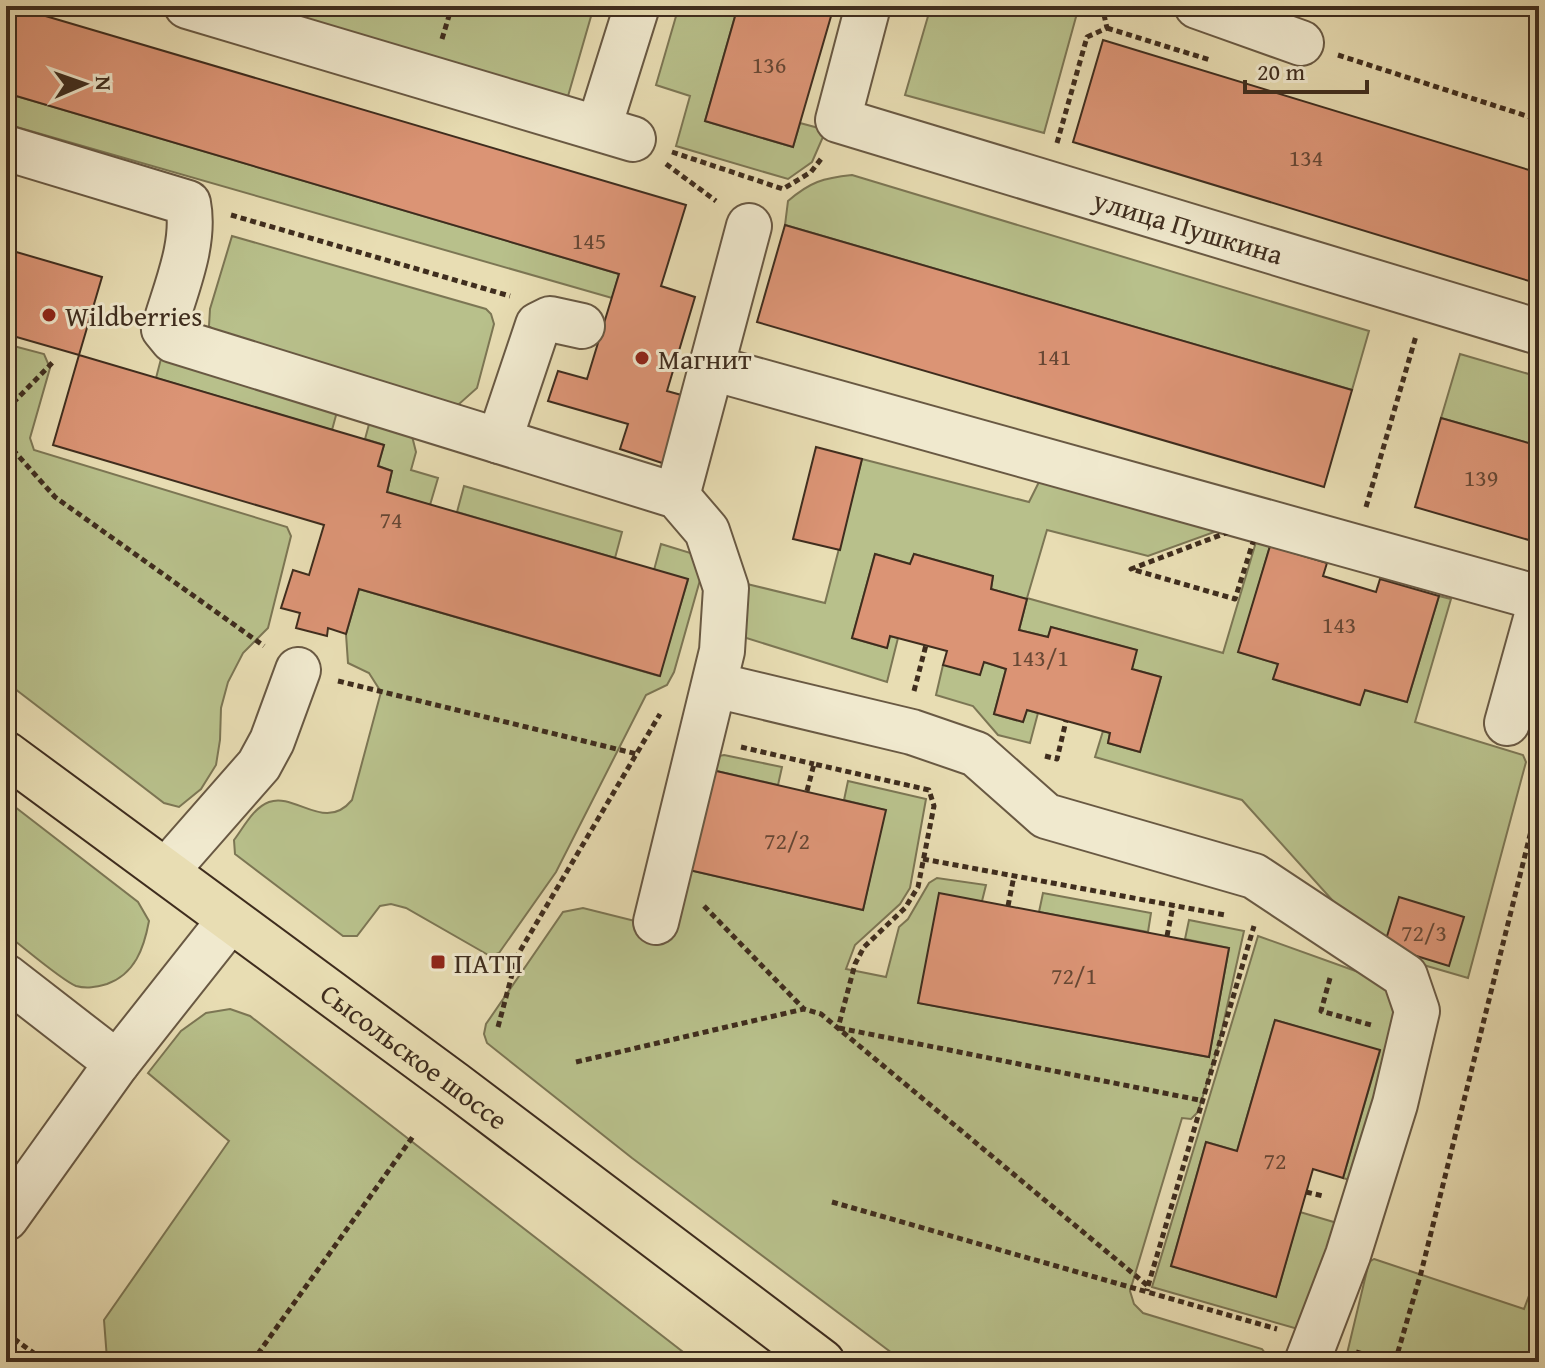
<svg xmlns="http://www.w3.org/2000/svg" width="1545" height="1368" font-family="'Gentium Book Plus',serif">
<rect width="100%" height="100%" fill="#e8ddb3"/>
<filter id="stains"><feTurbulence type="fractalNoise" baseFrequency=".0025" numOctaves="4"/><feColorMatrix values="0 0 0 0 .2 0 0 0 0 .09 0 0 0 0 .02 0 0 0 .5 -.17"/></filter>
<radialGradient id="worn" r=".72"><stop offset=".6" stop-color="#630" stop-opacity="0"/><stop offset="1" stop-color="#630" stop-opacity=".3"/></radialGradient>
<path fill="#b8c08b" stroke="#7c7654" stroke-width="2" d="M296,6H594L566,103L292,20Z
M679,6H738L705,121L793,147L800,123L826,130L812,162L788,179L676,146L690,96L656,85Z
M931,6H1079L1044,133L905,95Z
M6,93L619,274L612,298L6,124Z
M852,175L1369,331L1352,390L785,225L788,201C810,182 823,178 852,175Z
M232,236L486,309L491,314L494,324L477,388L458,405L222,338L209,326L210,309Z
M6,344L44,354L50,368L30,438L34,450L287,527L291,536L268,628L243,653L228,682L221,708L220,740L216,765L201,789L179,807L164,803L6,682Z
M1460,354L1539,377V446L1441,418Z
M162,355L338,408L332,430L156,378Z
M371,417L412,436L416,452L411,470L438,478L430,505L387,492L392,471L378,466L384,445L365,439Z
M862,459L1029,502L1040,480L1231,526L1148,556L1047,530L1027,598L1223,653L1256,542L1270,546L1239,652L1278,664L1273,679L1359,705L1365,690L1407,702L1439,596L1451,599L1415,722L1523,755L1526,762L1468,978L1379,952L1242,800L1095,757L1103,731L1110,733L1108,743L1140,752L1161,677L1132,669L1136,650L1051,627L1048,637L1019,630L1027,599L991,589L993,576L914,554L910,564L875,554L852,638L887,648L890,636L898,638L887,682L740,636L747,584L825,603Z
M464,486L622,532L615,558L457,512Z
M661,544L697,555L702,573L674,672L667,685L646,695L556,872L499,953L490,956L406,908L391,904L380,906L357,936H343L235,854L234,840C244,827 253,808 269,802C295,792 325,833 352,800L381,692L369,673L348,663L346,634L359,589L659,676L688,580L654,570Z
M984,662L1006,669L994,714L1023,722L1027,710L1038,713L1030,743L998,735L973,706L936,695L943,665Z
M724,755L782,767L778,785L712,770L689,870L863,910L885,810L844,800L848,781L926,799L910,888L900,904L855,945L846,969L886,977L899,927L908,919L929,883L937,878L986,885L982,901L919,1003L1209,1057L1229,948L1185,939L1189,920L1244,931L1218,1047L1198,1112L1191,1119L1182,1118L1130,1291L1134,1304L1143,1313L1262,1349L1272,1362H904L632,1158L487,1043L484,1034L486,1024L563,912L583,908L667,929L714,757Z
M6,800L138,902L149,921C144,948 135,974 107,984C96,987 87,989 76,986C61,980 21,945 6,934Z
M1043,893L1151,913L1148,932L1039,912Z
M1258,936L1375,978L1388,989L1400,1023L1357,1182L1343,1178L1380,1051L1275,1020L1237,1151L1206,1142L1171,1266L1276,1297L1300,1212L1337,1223L1305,1331L1152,1287Z
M230,1009L250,1016L696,1362H109L107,1359L104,1320L229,1141L148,1073L181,1031L206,1013Z
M1374,1259L1524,1309L1530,1293L1539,1296V1362L1510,1355L1507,1362H1345L1369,1262Z"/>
<path fill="#db9475" stroke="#3f2d1e" stroke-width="2" d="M738,6H834L793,147L705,121Z
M15,7L686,205L661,286L695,297L667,391L685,396L665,464L620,449L628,424L548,401L558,371L587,379L619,274L6,93V38Z
M1103,40L1539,173V284L1073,142Z
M785,225L1352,390L1324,487L757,322Z
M6,249L102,277L79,355L6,334Z
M79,355L384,445L378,466L392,471L387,492L688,579L660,676L359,589L346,634L328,628L327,636L296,628L300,613L281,608L293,570L309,575L324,525L53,445Z
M1441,418L1539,446V543L1415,507Z
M816,447L862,459L840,550L793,539Z
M1270,546L1327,563L1323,576L1376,592L1380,579L1439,596L1407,702L1365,690L1360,705L1273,679L1278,664L1238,652Z
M875,554L910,564L914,554L993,576L991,589L1027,599L1019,630L1048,637L1051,627L1137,650L1132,669L1161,677L1140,752L1108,743L1110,733L1027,710L1023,722L994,714L1006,669L984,662L980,675L943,665L947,651L890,636L887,648L852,638Z
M712,770L886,810L863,910L689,870Z
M939,893L1229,948L1209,1057L918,1003Z
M1399,897L1464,917L1449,966L1384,946Z
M1275,1020L1380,1050L1343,1178L1313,1169L1276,1297L1171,1266L1206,1142L1237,1151Z"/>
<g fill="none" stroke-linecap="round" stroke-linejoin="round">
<defs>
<g id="minor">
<path d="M187,6L633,139"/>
<path id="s1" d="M868,6L838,120L1539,332"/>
<path d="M1197,6L1301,43"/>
<path d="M599,127L637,6"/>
<path d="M6,148L188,203C196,244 175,290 164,329L173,340L677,496L707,531L726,588L722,651L656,922"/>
<path d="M712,368L1539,598"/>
<path d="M499,441L538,325L550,319L582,326"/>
<path d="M677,496L749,226"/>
<path d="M715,685L912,732L976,754L1046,816L1254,876L1405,976L1417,1011L1395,1104L1348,1255L1307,1362"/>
<path d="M1507,723L1539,608"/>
<path d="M166,871L259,765L272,741L298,670"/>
<path d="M6,977L117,1063"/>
<path d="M6,1218L117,1063L230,920"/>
</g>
<g id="major">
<path id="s2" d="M6,754L454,1084L822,1362"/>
</g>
</defs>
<use href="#minor" stroke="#695943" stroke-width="48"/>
<use href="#major" stroke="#3f2d1e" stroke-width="48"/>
<path stroke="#3f2d1e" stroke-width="5" stroke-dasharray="6 4" stroke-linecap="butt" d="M1107,28L1210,60
M442,39L452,6
M1338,55L1539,120
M1057,143L1087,37L1107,28L1102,6
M672,152L783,189L811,172L821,159
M666,164L716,201
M231,215L510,296
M6,410L55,360
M6,442L55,497L264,646
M1366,507L1416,336
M1260,520L1235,599L1131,569Z
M338,681L637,754
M914,691L926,645
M741,747L814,764
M1534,753L1539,764
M1045,756L1057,759L1066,721
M807,791L814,764L929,790L934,806L918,887L905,908L864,947L855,964L838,1028
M923,859L1225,915
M704,906L803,1008
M1008,906L1014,876
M1167,936L1173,906
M1330,978L1321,1011L1371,1025
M498,1027L517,956L660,714
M839,1028L1204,1101
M576,1062L804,1009L821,1014L1148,1286L1147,1291
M1306,1192L1323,1196
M832,1202L1277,1329
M1148,1286L1254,926
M6,1333L46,1362
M1356,1352L1390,1362
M252,1362L414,1135
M1395,1362L1421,1273L1539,799"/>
<use href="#minor" stroke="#f0e9ce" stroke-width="44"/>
<use href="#major" stroke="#e8ddb3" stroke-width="44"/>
</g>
<g fill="#8f2418" stroke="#f0e9ce" stroke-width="3">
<circle cx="49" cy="315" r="8"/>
<circle cx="642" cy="358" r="8"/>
<rect x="430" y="954" width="16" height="16" rx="4"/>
</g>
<g text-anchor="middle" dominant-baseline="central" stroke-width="6" stroke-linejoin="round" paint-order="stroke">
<g font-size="24" fill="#664734">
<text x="769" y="64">136</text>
<text x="1306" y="157">134</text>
<text x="589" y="240">145</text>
<text x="1054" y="356">141</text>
<text x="1481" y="477">139</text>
<text x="391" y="519">74</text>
<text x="1339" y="624">143</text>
<text x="1040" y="657">143/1</text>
<text x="787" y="840">72/2</text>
<text x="1424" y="932">72/3</text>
<text x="1074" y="975">72/1</text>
<text x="1275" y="1160">72</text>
</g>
<g font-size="28" fill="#3f2d1e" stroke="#f0e9ce">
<text stroke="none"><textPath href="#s1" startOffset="484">улица Пушкина</textPath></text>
<text stroke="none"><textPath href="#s2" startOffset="508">Сысольское шоссе</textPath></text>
</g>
<g font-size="28" fill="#3f2d1e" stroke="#f0e9ce" text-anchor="start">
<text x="65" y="315">Wildberries</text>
<text x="658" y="358">Магнит</text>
<text x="454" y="962">ПАТП</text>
</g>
</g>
<rect width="1545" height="1368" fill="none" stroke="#e8ddb3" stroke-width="32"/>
<rect x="8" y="8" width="1529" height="1352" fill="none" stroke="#3f2d1e" stroke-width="4"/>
<rect x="16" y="16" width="1513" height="1336" fill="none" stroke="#3f2d1e" stroke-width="2"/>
<g transform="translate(84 84) rotate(88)" stroke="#f0e9ce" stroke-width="6" paint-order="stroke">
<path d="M0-6L14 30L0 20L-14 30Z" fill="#3f2d1e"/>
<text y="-12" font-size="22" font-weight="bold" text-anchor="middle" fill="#3f2d1e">N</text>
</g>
<path d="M1245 80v12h122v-12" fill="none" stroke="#3f2d1e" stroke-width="4"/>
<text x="1257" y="80" font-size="24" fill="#3f2d1e" stroke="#f0e9ce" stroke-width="6" paint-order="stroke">20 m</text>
<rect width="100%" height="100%" filter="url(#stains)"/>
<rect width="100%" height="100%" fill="url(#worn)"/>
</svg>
